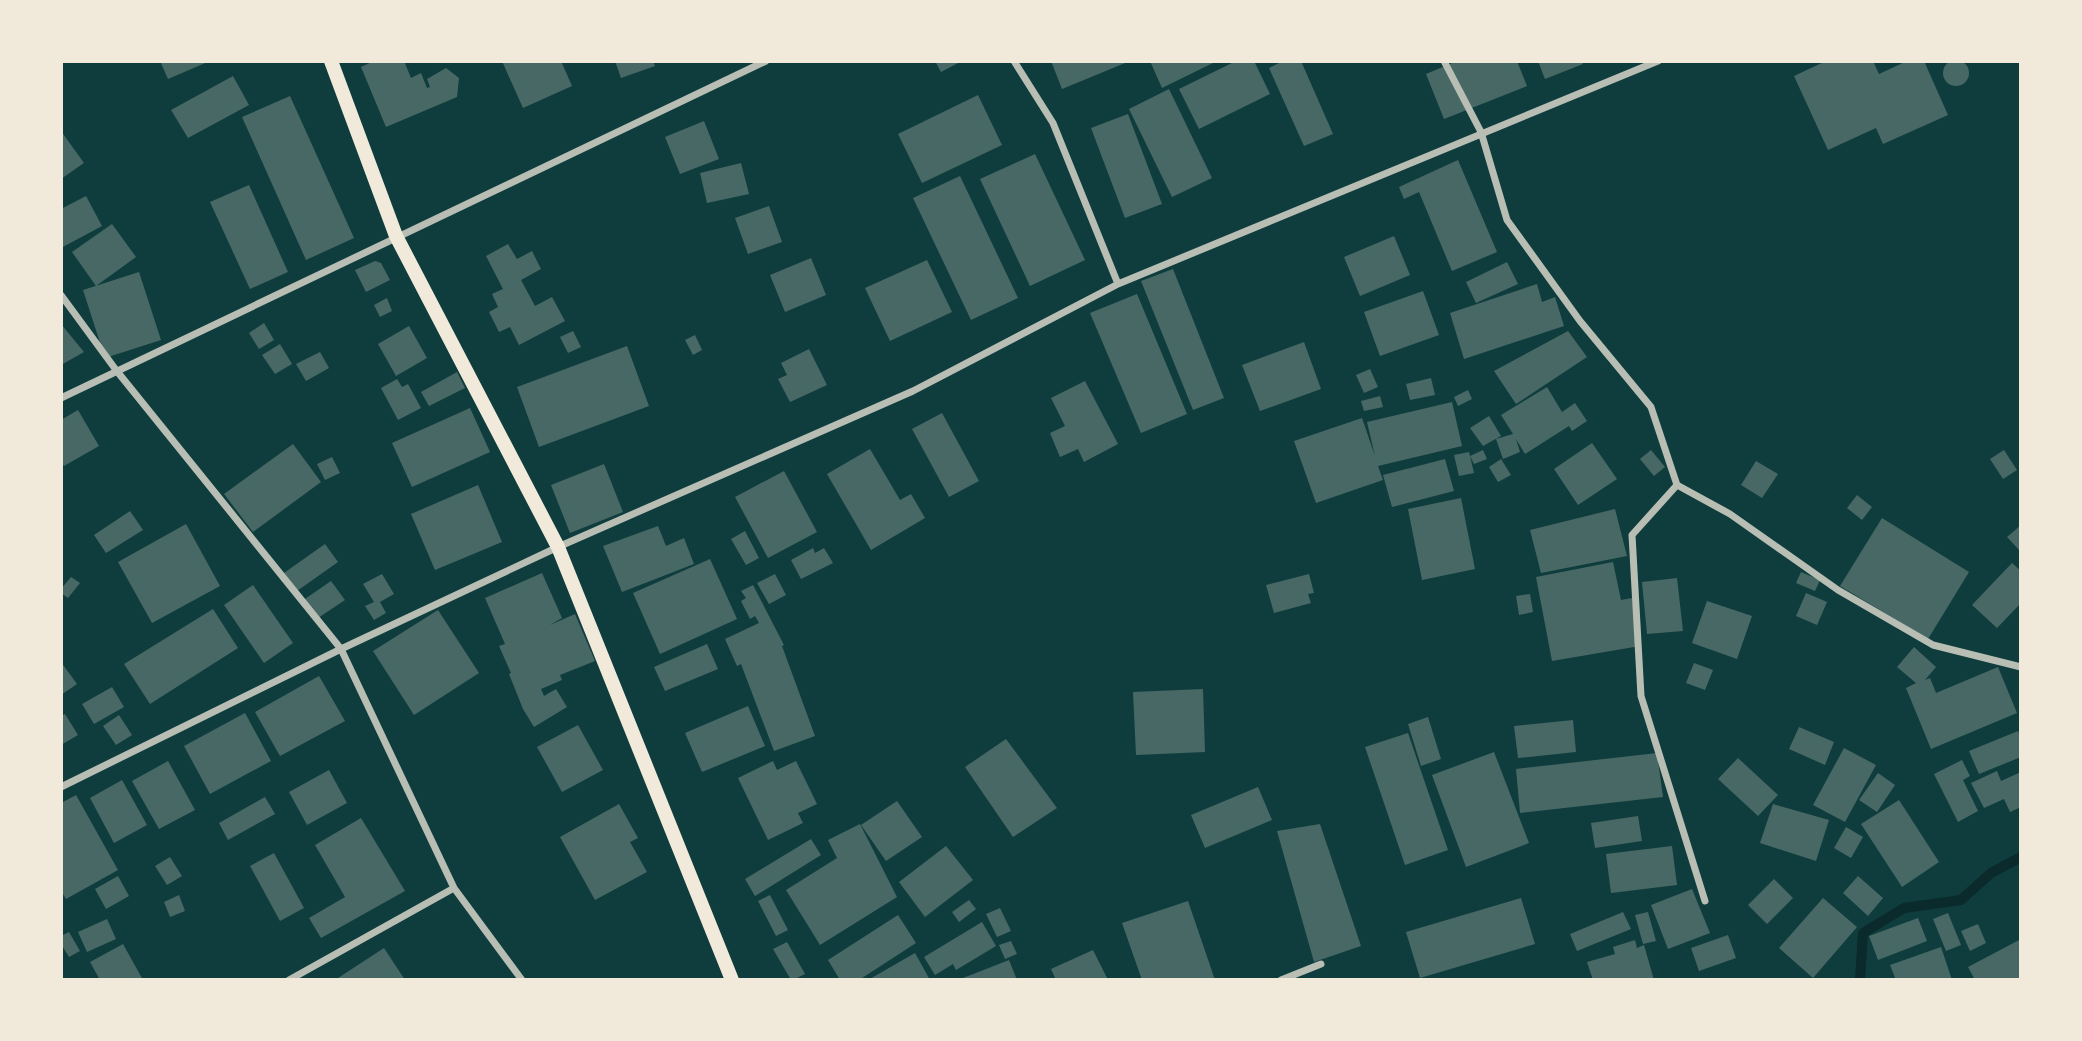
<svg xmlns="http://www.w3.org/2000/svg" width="2082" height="1041" font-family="Karla,sans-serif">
<rect width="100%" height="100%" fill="#0f3d3e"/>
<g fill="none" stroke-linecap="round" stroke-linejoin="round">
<path stroke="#0a2a2b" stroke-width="10" d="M1860,980L1863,933L1904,908L1961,900L1991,873L2021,857"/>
</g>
<path fill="#486865" d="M1943 73a13 13 0 1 1 26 0a13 13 0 1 1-26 0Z
M160,61H210L168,79Z
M374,61H404L411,78L421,73L427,88L430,87L427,79L446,68L459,78L457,97L386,127L361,67Z
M502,61H561L572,86L523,108Z
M615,61H653L655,66L621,78Z
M935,61H962L941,72Z
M1051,61H1130L1062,89Z
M1150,61H1217L1162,88Z
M1236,61H1254L1270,94L1199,129L1179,89Z
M1283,61H1301L1333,134L1304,146L1269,68Z
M1457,61H1517L1527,86L1444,119L1426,74Z
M1538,61H1582L1583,64L1545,79Z
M1826,61H1873L1879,74L1907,61H1924L1948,115L1883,144L1876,128L1828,150L1794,76Z
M233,76L249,105L188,138L171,110Z
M1169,89L1212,178L1172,197L1129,109Z
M978,95L1002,145L922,183L898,134Z
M290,96L354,238L306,260L242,117Z
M1128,114L1162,204L1125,218L1091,128Z
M704,121L719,159L680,174L665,137Z
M61,131L84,163L61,179Z
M1035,154L1085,260L1030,286L980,179Z
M1458,160L1497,252L1452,271L1419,192L1404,199L1399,187Z
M741,163L749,194L707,203L700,173Z
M960,176L1018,298L971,320L913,198Z
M249,185L288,272L250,289L210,202Z
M86,196L102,226L61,248V209Z
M769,206L782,242L748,254L735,218Z
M112,224L136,257L96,286L72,252Z
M1394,236L1410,275L1360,296L1344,257Z
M508,244L517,259L532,251L541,269L521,280L535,306L552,297L565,321L519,345L510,327L499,332L489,312L498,307L492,294L503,289L486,256Z
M811,258L826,295L785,312L770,275Z
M927,260L952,312L890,341L865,288Z
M375,261L381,263L390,280L366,292L355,270Z
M1507,262L1518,284L1476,303L1466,282Z
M1173,269L1224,398L1193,410L1141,281Z
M139,272L161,340L105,358L83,290Z
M1537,284L1542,302L1555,297L1564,326L1464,359L1450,313Z
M1423,291L1439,335L1380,356L1364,312Z
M1137,294L1187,414L1141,433L1090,313Z
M387,298L392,311L380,317L374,305Z
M264,323L274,340L259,349L249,333Z
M61,324L84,352L61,365Z
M409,326L427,358L396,376L378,344Z
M573,331L581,347L568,353L560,337Z
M1568,331L1587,357L1516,404L1494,371Z
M695,335L702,350L693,355L685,340Z
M1304,342L1321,389L1260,411L1242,365Z
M280,344L292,364L275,374L262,355Z
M627,346L649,406L539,447L517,387Z
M809,349L827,385L790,402L778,379L787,375L781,363Z
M320,352L329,368L306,381L296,364Z
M1370,369L1378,387L1364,393L1356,375Z
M457,372L465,388L429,406L421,392Z
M1431,378L1435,395L1410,400L1406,384Z
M397,379L402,387L408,384L421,408L398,420L381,388Z
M1085,381L1118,444L1084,462L1078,449L1060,457L1050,433L1065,426L1051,398Z
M1547,387L1562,412L1575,403L1587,421L1572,431L1569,426L1525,454L1516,439L1520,452L1503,459L1496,439L1513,434L1501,415Z
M1468,390L1472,399L1458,406L1454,397Z
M1380,396L1383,407L1364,411L1361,401Z
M1452,402L1462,446L1378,466L1383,480L1316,503L1294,441L1362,418L1375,456L1367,422Z
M470,408L490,452L412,487L392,443Z
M78,410L99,446L64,466L61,461V420Z
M942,413L979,481L949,497L912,429Z
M1489,416L1501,436L1483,446L1470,428Z
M1592,443L1617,479L1578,505L1554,469Z
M293,444L321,482L253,532L224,494Z
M870,449L900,500L911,494L925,518L871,550L827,474Z
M1483,450L1487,459L1474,464L1470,456L1474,473L1459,476L1454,455L1469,452L1470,456Z
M1651,450L1665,467L1654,476L1640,459Z
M2004,450L2017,470L2003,479L1990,459Z
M332,457L340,473L325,480L317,464Z
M1445,459L1454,491L1392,507L1383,475Z
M1501,459L1511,475L1498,482L1489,467Z
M1756,461L1778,474L1762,498L1741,485Z
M604,464L623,512L570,533L551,485Z
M784,471L817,532L768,558L735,497Z
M478,485L502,542L435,570L411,514Z
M1857,495L1872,507L1862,520L1847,508Z
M1461,498L1475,569L1422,580L1408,509Z
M1615,509L1627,556L1541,573L1530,530Z
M130,511L143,530L106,553L94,535Z
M1882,518L1969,572L1928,639L1840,586Z
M186,524L220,586L152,623L118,562Z
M2021,525V549L2019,550L2007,537Z
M658,526L666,546L684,538L694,564L622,592L603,546Z
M745,531L759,558L746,565L731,539Z
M325,544L338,562L297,591L284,573Z
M813,548L815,553L824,548L833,563L801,579L791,560Z
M710,559L737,619L660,654L633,593Z
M1613,562L1621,600L1632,598L1640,646L1552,661L1536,577Z
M2012,563L2021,571V603L1997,628L1972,605Z
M1801,572L1820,580L1815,591L1796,583Z
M542,573L562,618L550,625L575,614L595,661L560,675L562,680L541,689L544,696L556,689L567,707L534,727L523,709L509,674L511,673L499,646L505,644L485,598Z
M382,574L394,594L380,602L386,613L374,620L365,606L374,602L363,584Z
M775,574L786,595L769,604L757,583Z
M1309,574L1314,593L1308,594L1311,603L1274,613L1266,585Z
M71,577L80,583L68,598L61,593V589Z
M1677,578L1683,631L1647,634L1642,582Z
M331,581L345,600L315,620L302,601Z
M253,585L293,643L264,663L224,605Z
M753,585L784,645L782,646L815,736L774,751L741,664L737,666L725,639L759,623L755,616L750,619L741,601L746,598L741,591Z
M1806,593L1827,602L1817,625L1796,616Z
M1530,594L1533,612L1519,615L1516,596Z
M1707,601L1752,616L1737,659L1692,643Z
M213,609L238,648L150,704L124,664Z
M438,610L479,673L414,715L373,651Z
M707,644L718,669L665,691L654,667Z
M1914,647L1936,667L1925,680L1930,678L1936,693L1998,667L2017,713L1931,749L1906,688L1916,683L1897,667Z
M61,662L77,684L61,695Z
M1694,663L1713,670L1705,690L1686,683Z
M319,676L345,721L280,756L255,712Z
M112,687L124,707L94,724L82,704Z
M1203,689L1205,752L1136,755L1133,692Z
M748,706L765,746L702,772L685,733Z
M245,713L271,761L210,794L184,746Z
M65,714L78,735L61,745V716Z
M119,715L132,735L116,745L103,726Z
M1428,717L1441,759L1421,766L1408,724Z
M1573,720L1576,752L1518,758L1514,726Z
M578,725L603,770L562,792L537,747Z
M1799,727L1834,742L1825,765L1789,749Z
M2018,731L2021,739V757L1979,774L1969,751Z
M1408,733L1448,850L1405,865L1365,747Z
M1006,739L1057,808L1013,837L965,767Z
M1844,748L1876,765L1845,822L1813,805Z
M1494,752L1529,843L1466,867L1432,775Z
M1657,753L1663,797L1520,813L1516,769Z
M1738,758L1778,795L1758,816L1718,779Z
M1962,760L1970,776L1963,780L1978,811L1958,822L1934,774Z
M168,761L195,810L159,829L132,781Z
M773,761L777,770L796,761L817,804L798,813L803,823L768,840L738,778Z
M329,770L347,803L307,825L289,792Z
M1997,771L2001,781L2021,772V807L2010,812L2004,799L1984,808L1971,783Z
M1878,773L1895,785L1877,812L1859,800Z
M122,780L147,825L114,843L90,798Z
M1258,787L1272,820L1205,848L1191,815Z
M76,795L118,870L66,899L61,891V803Z
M265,797L275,814L228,840L219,823Z
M1899,800L1939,862L1902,887L1861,824Z
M897,801L922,837L886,861L861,825Z
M619,804L638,838L630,842L647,872L595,900L560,837Z
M1773,804L1829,820L1816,861L1760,843Z
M1638,816L1642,841L1595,848L1591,823Z
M361,818L405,891L321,938L309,918L345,897L315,845Z
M860,824L897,897L820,945L786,890L837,858L828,840Z
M1320,824L1361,946L1314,962L1277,831Z
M1846,827L1863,837L1851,858L1834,848Z
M811,839L821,855L755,896L745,879Z
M946,846L973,880L925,917L899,882Z
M1672,846L1677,885L1611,893L1606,854Z
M274,853L304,908L280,921L250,866Z
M170,857L182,876L167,885L155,866Z
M118,876L129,896L106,909L95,889Z
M1858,876L1883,898L1868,916L1843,893Z
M1774,879L1793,898L1767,924L1748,905Z
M1692,889L1710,933L1668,949L1651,905Z
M179,895L185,911L170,917L164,902Z
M770,895L788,930L776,936L758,901Z
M1521,898L1535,944L1420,978L1406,932Z
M1823,898L1857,927L1813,978L1779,948Z
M969,900L976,909L959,922L952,912Z
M1188,901L1215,980H1142L1122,923Z
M1000,908L1011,931L997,937L986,914Z
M1623,912L1631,929L1577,951L1570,934Z
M1648,912L1656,941L1643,944L1635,915Z
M1948,913L1961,945L1946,951L1933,919Z
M898,915L916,943L859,980H840L828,960Z
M1918,918L1927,941L1878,960L1869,936Z
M107,919L116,939L87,952L78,932Z
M982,922L996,946L956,970L953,964L935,975L924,957Z
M1978,924L1986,943L1970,951L1961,931Z
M69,932L80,951L69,957L61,944V936Z
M1728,935L1736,958L1699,971L1691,948Z
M2021,939V980H1975L1968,967Z
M1635,940L1637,948L1644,945L1654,980H1593L1587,962L1615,954L1613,947Z
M1011,941L1017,954L1005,959L999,945Z
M787,942L805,974L793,980H791L773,949Z
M123,944L143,980H100L90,962Z
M1941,947L1952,980H1896L1890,965Z
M384,948L405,980H339L338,978Z
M1093,950L1108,980H1056L1051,969Z
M915,953L930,980H868Z
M1009,960L1017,980H958Z"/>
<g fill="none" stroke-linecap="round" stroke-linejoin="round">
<path stroke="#b8beb3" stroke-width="7" d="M1014,61L1053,123L1118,284
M1444,61L1481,132L1507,220L1580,321L1651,407L1677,485L1730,514L1838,590L1933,645L2021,667
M61,295L116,370L341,649L454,888L522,980
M61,398L766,61
M1677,485L1632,535L1641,696L1705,901
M61,787L341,649L558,547L913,391L1118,284L1658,61
M289,980L454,888
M1281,980L1321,964"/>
<path stroke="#f1e9da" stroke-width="14" d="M331,61L396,236L558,547L732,980"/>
</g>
<rect width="2082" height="1041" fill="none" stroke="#f1e9da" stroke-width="126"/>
</svg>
